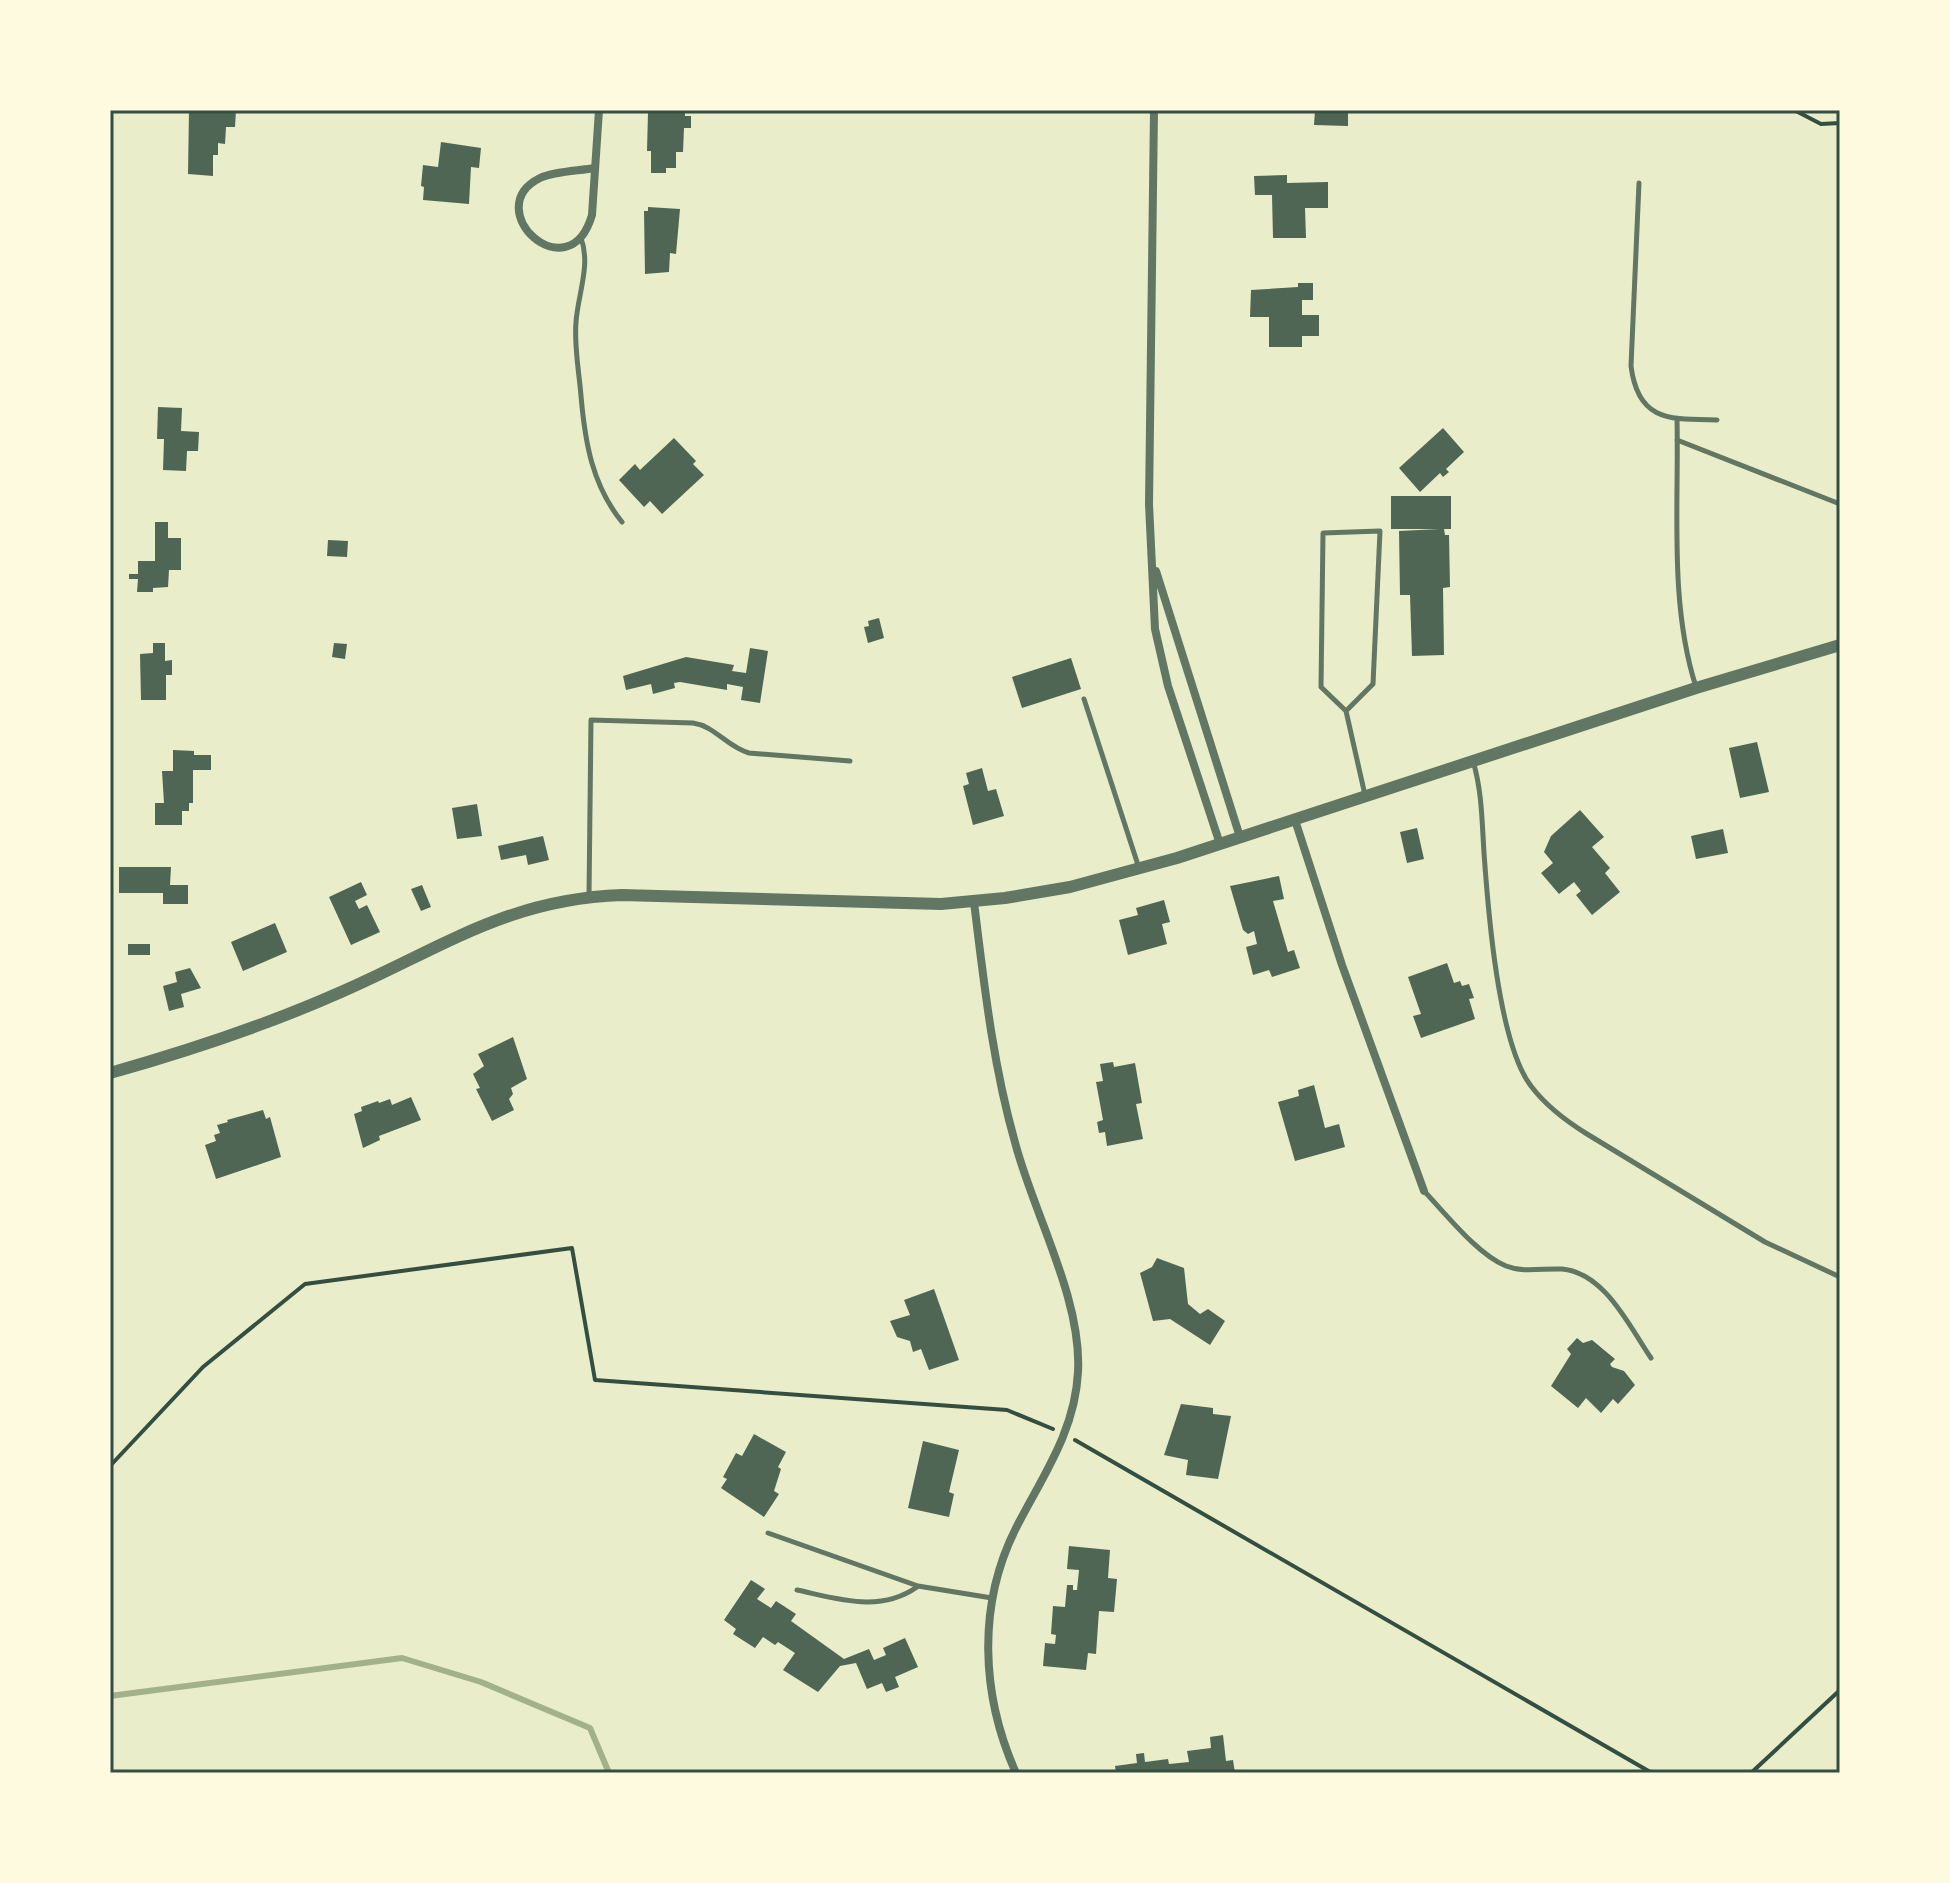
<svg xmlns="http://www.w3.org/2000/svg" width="1950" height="1883" font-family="Jost,sans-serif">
<rect width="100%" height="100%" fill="#e9edc9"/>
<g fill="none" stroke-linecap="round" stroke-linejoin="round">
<path stroke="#a3b18a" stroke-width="6" d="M110,1696L402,1658L481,1682L590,1728L609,1773"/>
</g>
<path fill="#4f6655" d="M189,110H236L235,127H226L225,144L218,143V155H213V176L188,174Z
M655,110H685V116H691V128H684L683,152H676V168H666V173H651V151H647L648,112H655Z
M1315,110H1348V126L1314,125Z
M441,142L481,148L479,168L471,167L469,204L423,200L424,187L421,186L423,165L438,167Z
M1287,175V183L1328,182V208H1305L1306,238H1273L1272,195H1255L1254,176Z
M648,207L680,209L676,254L670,253L669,272L645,274L644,211H648Z
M1298,283H1313V300H1302V315H1319V336H1302V347H1269V317H1250L1251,290L1298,287Z
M158,407L182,408L181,431L199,432L198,451H187L186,471L163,470L164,439H157Z
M1443,428L1464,452L1446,469L1449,472L1443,477L1440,473L1420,492L1399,468Z
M674,438L696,461L693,464L704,475L662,514L650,501L644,507L619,480L635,464L640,470Z
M1391,496H1451V529H1444L1445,535H1449L1450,587L1443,588L1444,655L1412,656L1410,595H1400L1399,531L1439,529H1391Z
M155,522H168V538H181V570H169L168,587L153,588V592H137L138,579H129V574H138V561H155Z
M328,540L348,541L347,557L327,556Z
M879,618L884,638L868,643L864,627L869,626L868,621Z
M153,643H165V661L172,660V675H166V700H141L140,654L153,653Z
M334,643L347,644L345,659L332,657Z
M750,648L768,651L760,703L741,700L743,687L727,684V690L680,682L674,683L675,688L653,694L651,684L626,690L623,676L686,657L734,665L732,671L746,673Z
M1071,658L1081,689L1022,708L1012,677Z
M1757,742L1769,792L1740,798L1729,748Z
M173,750L194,751V755H211V770H193V803H189V811H182V825H155V803H164L162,771H173Z
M982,768L988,791L996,789L1004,816L973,825L963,786L969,784L966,773Z
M477,804L482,836L457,839L452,808Z
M1580,810L1604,837L1592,847L1610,868L1605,873L1620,892L1592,915L1576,895L1581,891L1574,882L1559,894L1541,873L1553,863L1544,852L1551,836Z
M1417,828L1424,859L1407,863L1400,832Z
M1723,829L1728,853L1696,859L1691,836Z
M543,836L549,860L528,865L526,855L501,860L498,846Z
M119,867H171L170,885H188V904H163V893H119Z
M1279,876L1284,899L1273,901L1288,952L1294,950L1300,968L1272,977L1269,970L1253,975L1246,947L1257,944L1254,931L1248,934L1243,930L1230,886Z
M361,882L367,895L355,901L359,909L367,905L380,932L351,945L329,897Z
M422,885L431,907L421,911L411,889Z
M1164,900L1170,922L1162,924L1167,944L1128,955L1119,920L1138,915L1136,908Z
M275,923L287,952L243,971L231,942Z
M128,944H150V955H128Z
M1447,963L1454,983L1460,981L1462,986L1469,984L1474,998L1469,999L1475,1019L1421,1038L1413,1016L1421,1014L1408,977Z
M190,968L201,988L181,994L184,1007L169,1011L163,986L177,982L175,972Z
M513,1037L527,1079L511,1088L513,1094L509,1099L514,1110L492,1121L476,1089L480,1088L473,1074L484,1066L478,1054Z
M1113,1062L1114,1067L1135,1063L1142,1103L1136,1104L1143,1139L1107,1146L1105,1132L1099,1133L1097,1122L1103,1120L1096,1082L1103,1081L1100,1064Z
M1314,1085L1325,1128L1339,1124L1345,1147L1295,1161L1278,1102L1299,1096L1298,1090Z
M411,1097L421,1120L379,1136L380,1140L363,1148L354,1114L362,1111L361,1107L378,1101L379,1103L390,1099L392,1105Z
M263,1110L266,1119L270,1117L281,1157L216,1179L205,1145L216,1141L214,1135L220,1133L217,1125L228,1122L227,1120Z
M1157,1258L1184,1268L1188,1304L1200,1314L1208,1309L1225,1321L1210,1345L1170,1319L1153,1321L1140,1273L1152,1267Z
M934,1289L959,1360L929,1370L921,1349L913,1352L910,1341L897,1337L890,1321L910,1315L904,1300Z
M1577,1338L1583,1343L1592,1340L1615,1359L1610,1364L1612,1367L1624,1371L1635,1385L1618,1404L1613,1399L1601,1413L1586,1398L1578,1408L1551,1386L1571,1354L1567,1349Z
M1181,1404L1213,1408V1414L1231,1416L1218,1479L1186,1475L1188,1460L1164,1455Z
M754,1434L786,1452L778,1467L781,1469L774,1491L779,1494L764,1517L721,1488L727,1479L723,1477L736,1453L742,1456Z
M923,1441L959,1450L949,1492L954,1494L949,1517L908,1508Z
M1069,1546L1110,1550L1108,1578L1117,1579L1114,1612L1099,1611L1096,1654L1088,1653L1086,1670L1043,1666L1045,1643L1055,1644L1056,1635L1051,1634L1053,1606L1065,1607L1067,1585H1073V1590H1077L1079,1570L1067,1569Z
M751,1580L765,1589L757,1599L771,1608L776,1601L796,1614L791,1621L844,1659L869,1649L874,1660L886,1655L883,1648L905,1638L918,1667L895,1677L899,1687L886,1692L882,1683L867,1689L856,1663L840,1666L818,1692L783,1670L795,1653L778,1642L775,1645L763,1637L755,1648L733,1634L736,1629L724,1620Z
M1223,1735L1226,1761L1233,1760L1235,1773H1116L1115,1766L1137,1763L1136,1754L1144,1753L1145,1762L1168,1759L1169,1764L1189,1762L1187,1751L1211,1748L1210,1737Z"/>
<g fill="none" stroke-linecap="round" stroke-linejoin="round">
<path stroke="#344e41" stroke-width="4" d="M1794,110L1821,124L1840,123
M1075,1440L1652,1773
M110,1466L203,1367L305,1284L572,1248L595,1380L1007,1410L1053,1429
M1751,1773L1840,1690"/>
<path stroke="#617663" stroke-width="5" d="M1639,183L1631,366C1638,422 1670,419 1717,420
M581,238C591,265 578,294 576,322C574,347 579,371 581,396C585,442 592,485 622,522
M1677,419C1679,507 1669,603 1696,687
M1677,440L1840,504
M1084,699L1139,868
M1346,711L1373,684L1380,531L1323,533L1321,687L1346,711L1365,795
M1473,761C1482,791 1482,822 1484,853C1488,909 1498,1043 1531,1086C1546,1106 1566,1121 1587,1134L1765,1242L1840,1277
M589,896L591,720L693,723C715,726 727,747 749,753L850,761
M1424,1191C1446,1214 1477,1254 1506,1266C1524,1273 1543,1268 1562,1269C1605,1273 1629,1326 1651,1358
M768,1533L918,1586L992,1598
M797,1590C839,1599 880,1613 917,1587"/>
<path stroke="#617663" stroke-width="8" d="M1154,110L1149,504L1155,629L1168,686L1220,844
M595,168C578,171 555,171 540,178C478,209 569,294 592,215L599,110
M1156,571L1240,837
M1295,820L1342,965L1424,1191
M974,902C984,984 993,1066 1016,1146C1035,1216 1082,1300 1078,1372C1075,1432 1042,1477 1016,1528C977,1605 981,1695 1016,1773"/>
<path stroke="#617663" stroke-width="12" d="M110,1073C188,1051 267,1025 341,992C442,948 507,899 622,895L941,904L1005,898L1070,887L1177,858L1696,688L1840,645"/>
</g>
<rect width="1950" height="1883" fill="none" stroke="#fefae0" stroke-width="224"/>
<rect x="112" y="112" width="1726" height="1659" fill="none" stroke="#344e41" stroke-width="3"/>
</svg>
